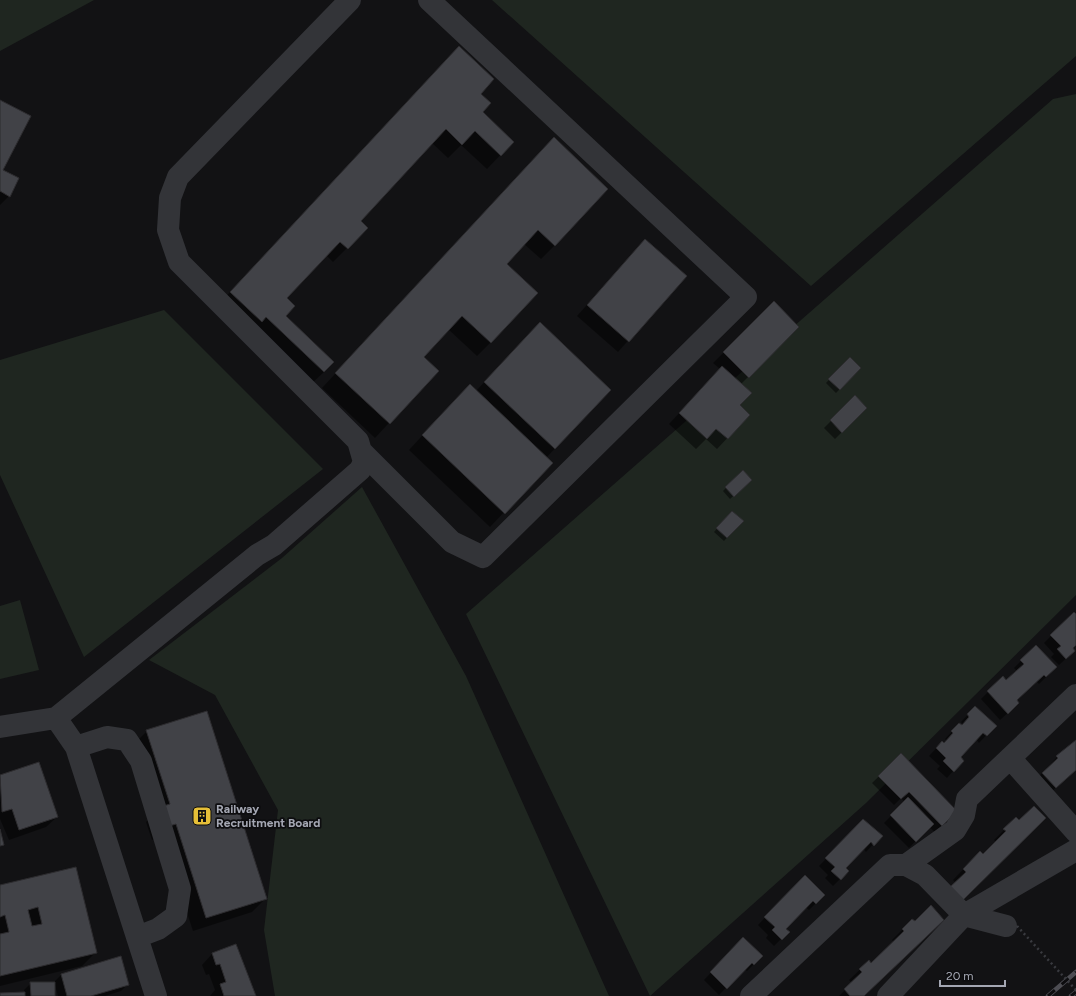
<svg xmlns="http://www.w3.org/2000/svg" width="1076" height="996" font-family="Figtree,sans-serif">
<rect width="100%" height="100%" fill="#121214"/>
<path fill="#1f2620" d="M0,0H94L0,51Z
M492,0H1076V56L811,286Z
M1076,94V595L866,803L650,996L466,614L1053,99Z
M164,310L323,469L84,657L0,475V360Z
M362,487L466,676L609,996H275L264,930L278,810L215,695L149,660L282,558Z
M20,600L39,670L0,679V606Z"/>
<path fill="#0007" d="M459,47L479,94L481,112L513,142L487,169L461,145L448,158L432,143L360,221L367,228L333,262L326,255L286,298L284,316L324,372L310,385L217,306Z
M0,101L2,170L9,196L0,205Z
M540,153L555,245L541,259L524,244L505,264L491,342L477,356L448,329L422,357L437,371L375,438L322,388Z
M635,251L685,276L618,352L577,316Z
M774,303L798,327L741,384L739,405L749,415L717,449L706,439L696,449L669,424L720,369L713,363Z
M526,337L610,390L546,458L551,463L490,527L409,450L456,399L476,391Z
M850,358L860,368L836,393L826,383Z
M855,397L866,408L835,439L824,428Z
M743,471L750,480L730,499L723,491Z
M732,512L742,521L724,541L714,532Z
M1074,613L1076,615V644L1072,648L1074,651L1059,665L1051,657L1054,654L1044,643Z
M1036,646L1049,674L1039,684L1036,681L1016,701L1011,710L1000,720L981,699L1003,677L1006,681L1017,671L1014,668Z
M975,707L995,726L979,743L976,739L959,757L953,771L947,778L937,769L940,766L929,756L942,742L944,744L947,741L945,739L959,724L961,726L963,724L961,722Z
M147,731L266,898L252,912L193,931L162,837L152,840L146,822L155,813L133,745Z
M1076,742V768L1045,798L1032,784L1057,757Z
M901,755L956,811L935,832L929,827L909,848L884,823L905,802L901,798L894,805L872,783Z
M38,763L57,817L46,827L9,840L0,819V776Z
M1016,818L1019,822L956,883L953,880L980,852L983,855L996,842L994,840Z
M863,821L881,836L866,852L863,848L845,868L848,871L833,886L825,878L828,875L819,866Z
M76,868L96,952L82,966L0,986V886Z
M805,876L824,895L809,910L805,907L785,929L788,932L774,946L766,938L768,935L758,925Z
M912,920L863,996H839L852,983L849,980L868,962L871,964L894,942L892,940Z
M743,939L762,956L747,971L744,969L719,995L704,980Z
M212,954L255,996H210L215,990L209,974L206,975L202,965Z
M120,958L128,984L121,991L105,996H58L54,982L61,975Z
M31,983L54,996H0V994L24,993V990Z"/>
<path fill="#414247" stroke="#2d2c2f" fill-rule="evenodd" d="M459,46L494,79L481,94L491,103L483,112L514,142L501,156L475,131L462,145L446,129L361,221L368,228L348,249L340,242L287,298L295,306L286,316L334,362L324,372L266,317L262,322L230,292Z
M0,100L31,116L3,170L19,178L10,197L0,191Z
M554,137L608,189L555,246L538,230L507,264L538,293L491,343L462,316L424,357L439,371L390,424L335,373Z
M645,239L687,276L629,342L587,305Z
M774,301L799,327L749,378L723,352Z
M540,322L611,390L555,449L484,382Z
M850,357L861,368L840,390L828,379Z
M722,366L752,393L740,405L750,415L728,439L716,429L707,439L679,413Z
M470,384L553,463L505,514L422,435Z
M855,395L867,408L842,433L830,420Z
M743,470L752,480L734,497L725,487Z
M732,511L744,521L727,538L716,528Z
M1074,612L1076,614V645L1073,648L1075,651L1066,659L1057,649L1061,646L1050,635Z
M1036,645L1057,667L1046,677L1044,675L1017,700L1019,703L1008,714L987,691L1003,676L1006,680L1024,664L1020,660Z
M975,706L997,726L987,736L983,733L961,757L964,761L954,772L943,761L946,758L936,748L942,741L944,743L953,733L951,731L959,723L962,725L969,717L967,714Z
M207,711L267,899L206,918L176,824L166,827L160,807L170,804L146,730Z
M1076,740V770L1056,788L1042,773L1058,758L1056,756Z
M901,753L957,811L942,826L909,792L901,799L878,776Z
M39,762L58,817L19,830L12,809L2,812L0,775Z
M908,797L934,824L916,842L890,815Z
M1034,806L1046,818L963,900L950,887L966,872L963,869L980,851L983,854L1006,831L1003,829L1016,817L1019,820Z
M863,819L883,836L874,846L871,842L846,868L849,871L841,880L831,871L835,867L825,858Z
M0,829L4,845L0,846Z
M76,867L97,953L0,976V934L9,932L5,915L0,917V885ZM38,907L42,924L32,926L28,910Z
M805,875L825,895L816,904L813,901L786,929L790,932L782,940L772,930L775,927L764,917Z
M931,905L944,920L864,996H850L844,989L862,972L859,969L869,960L871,963L904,931L902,929L912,919L915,921Z
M743,937L763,956L754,965L752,963L727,989L710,972Z
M236,944L256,996H224L220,984L226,982L220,964L216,965L212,953Z
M121,956L129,985L91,996H67L61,974Z
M30,982H55V996H31Z
M25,992V996H0V993Z"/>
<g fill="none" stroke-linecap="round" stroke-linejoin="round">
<path stroke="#333438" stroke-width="22" d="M362,452L452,542L483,557L746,297L429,0
M56,718L76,747L156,996
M0,727L56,718L257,555L274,545L360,470L364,462L358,441L179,262L168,230L170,198L178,177L350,0
M76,747L107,737L127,740L141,761L180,889L176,916L158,929L137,937
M1010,758L1076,832
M906,865L955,830L964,815L967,799L1076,695
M751,996L890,865H906L925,875L964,915L1006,926
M888,996L964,915L1076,850"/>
<defs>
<path id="rail" d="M1048,996L1076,972
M1071,996L1076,992"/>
</defs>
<use href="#rail" stroke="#4d4d53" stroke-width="4.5"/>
<use href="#rail" stroke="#0d0d0f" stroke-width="3" stroke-dasharray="9" stroke-linecap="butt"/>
<path stroke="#393a3f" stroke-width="2.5" stroke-dasharray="2 3" stroke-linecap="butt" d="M1017,926L1076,990"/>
</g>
<defs>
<symbol id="building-square" viewBox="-11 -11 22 22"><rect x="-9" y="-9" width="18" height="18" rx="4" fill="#e6bf38" stroke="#0d0d0f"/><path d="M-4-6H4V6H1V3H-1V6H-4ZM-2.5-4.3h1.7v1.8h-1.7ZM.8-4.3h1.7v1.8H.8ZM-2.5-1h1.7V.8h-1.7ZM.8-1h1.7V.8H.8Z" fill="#111"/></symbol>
</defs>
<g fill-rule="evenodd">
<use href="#building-square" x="191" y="805" width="22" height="22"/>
</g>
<g text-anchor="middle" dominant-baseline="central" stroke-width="3.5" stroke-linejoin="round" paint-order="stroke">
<g font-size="12" font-weight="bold" fill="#a4a7b3" stroke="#0d0d0f" text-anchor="start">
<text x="216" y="809">Railway<tspan x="216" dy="14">Recruitment Board</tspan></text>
</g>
</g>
<path d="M940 980v6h65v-6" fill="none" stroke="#a4a7b3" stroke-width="2"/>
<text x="946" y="980" font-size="12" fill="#a4a7b3" stroke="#0d0d0f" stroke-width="3" paint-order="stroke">20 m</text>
</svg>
